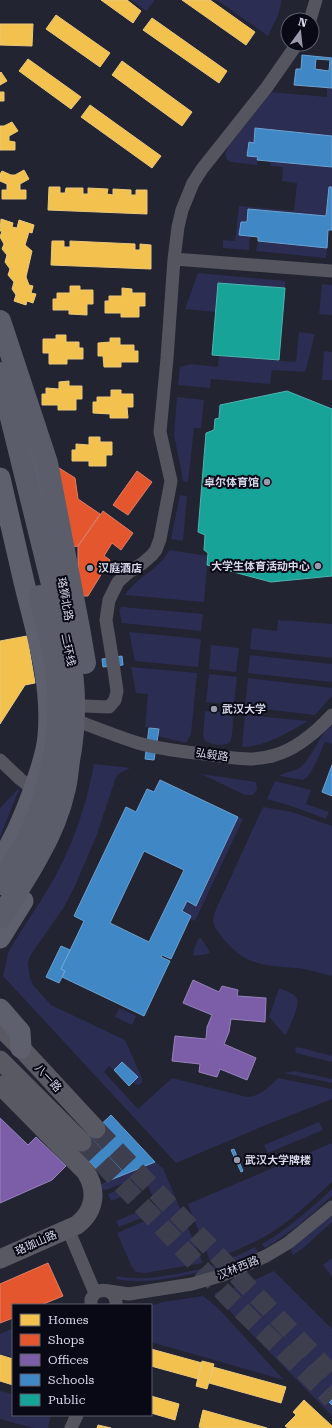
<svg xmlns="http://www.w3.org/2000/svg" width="332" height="1428" font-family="'Roboto Serif','Noto Sans SC',serif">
<rect width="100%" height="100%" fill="#222432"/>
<path fill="#2b2d52" d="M131,0H155L146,11Z
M217,0H282L278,15L268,36Z
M327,88H332V136L255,128L254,143L249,142L247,155L258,157L257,165L231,162L227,160L225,154L229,145L270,92L327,97Z
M271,161L332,167V187H329L326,216L248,209L247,222H241L240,235L250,236L249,250L223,248V240L235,241L239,206L294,211L297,183L282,181L283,167L270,166Z
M258,241L327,248L326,258L256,251Z
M198,273L285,281V288L218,283L216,312L185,309Z
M322,284L332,285V315L319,314Z
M299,332L315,334L305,372L272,370L270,384L211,379L210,388L178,385L180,367L191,364L218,367L219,356L296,362Z
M324,351L332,352V380H322Z
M177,397L204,400L201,428H194L188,482L183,481L181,470L174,435Z
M180,495L187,496L183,541L171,539Z
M169,550L208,556L204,602L125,595C139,574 158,572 169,550Z
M122,607L203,614L201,631L122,623L119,610Z
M278,620L332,624V658L250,649L252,628L277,631Z
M129,632L201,639L198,667L135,661Z
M211,645L239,648L236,672L209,669Z
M250,655L332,664V682L248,673Z
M131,667L197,673L191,734L186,743L158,736L159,729L145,727L148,694L136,693Z
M209,674L237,677L234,705L206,702Z
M248,678L332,688V696L315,715L245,707Z
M205,711L233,713C233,720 233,737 230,742C226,747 210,745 206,741C204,739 204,738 203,735Z
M245,715L308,721C289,732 265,747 242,747Z
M332,725V744L325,742C320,752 313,775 303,780L279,776C286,771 295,772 302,766C314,754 318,736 332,725Z
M94,764L130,768L120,773L116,777L96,837L74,888L64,907L30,956L28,963L30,978L33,985L51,1005L125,1040L142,1078V1083L138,1085L133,1083L138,1077L122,1062L114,1070L109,1066L104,1072L138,1109L172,1078L247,1097C261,1096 269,1087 278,1078L332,1089V1099L266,1125L176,1163L3,976L8,953L13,944C25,924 39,904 51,884C73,845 86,807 94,764Z
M201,774L256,782L257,789L253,795H245Z
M275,781L311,790L306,804L329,812L326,819L291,806L267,799Z
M20,787L0,837V808Z
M263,807L292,812L332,826V976C320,973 308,969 296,968C262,965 245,966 222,937C212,925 211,921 217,907Z
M238,817L243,819L195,921L190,919L191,916L182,911L187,901L196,906Z
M201,938L210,952L208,954L194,956L193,952L198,939Z
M279,988C285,991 295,993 297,999C300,1006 289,1028 286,1035L284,1034L269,1017Z
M119,1008L136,1016L132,1025L115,1017Z
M298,1047L332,1056V1062L296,1053L295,1049Z
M295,1071L332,1079V1083L284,1073Z
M319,1122L323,1130L268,1153L264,1145Z
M332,1143V1182C311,1201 289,1223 264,1237C247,1246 228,1254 210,1261L188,1204Z
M155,1162L163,1168L203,1263L145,1273L136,1272L132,1267L117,1233L161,1214L159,1211L119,1227L116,1221L156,1204L148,1186L111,1201L108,1194L145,1179L144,1175L106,1190L100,1189L99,1185Z
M332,1189V1196C311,1215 289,1234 265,1248L262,1244C288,1229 310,1209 332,1189Z
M332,1214V1222L302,1249L293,1255L291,1251L292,1248Z
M255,1247L258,1252L214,1269L212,1266L241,1254Z
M332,1258V1277L323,1265Z
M205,1268L206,1271C174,1277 149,1285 116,1279L117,1276C147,1282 175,1274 205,1268Z
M274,1271L332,1329V1416L239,1321L214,1293L246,1284Z
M203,1296L218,1308L284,1380L151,1342V1306L163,1302Z
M13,1328V1357L0,1354V1334Z
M0,1391L13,1394V1415H51L48,1428H33L0,1419Z"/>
<path fill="#f2c14e" stroke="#eac87d" d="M101,0H127L141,11L133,23Z
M182,0H210L255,32L246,45Z
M56,15L110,53L100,67L46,29Z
M152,18L227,71L219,83L143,30Z
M0,24H33L32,46L0,45Z
M28,59L81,97L71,109L19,71Z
M122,61L192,112L182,126L112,75Z
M1,72L7,81L0,85V73Z
M0,92H4V101H0Z
M90,105L161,156L152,168L81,117Z
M12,122L18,131L9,136V141L15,142V150H0V126H4Z
M24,170L29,179L20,184V190H26V199H2V190H7V184L0,181V174L2,171L11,175H15Z
M49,187H60V193H65L66,188H83V194H88V188L108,189L107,194L113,195V189L131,190V195H136V190H147V214L48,210Z
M1,219L13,223L12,227L17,228L19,220L34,225L32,233L29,232L25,245L32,251L26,277L29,285L33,286L31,293L36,294L33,303L27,301L26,305L14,301L16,295L12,289L14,282L8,275L10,269L5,262L7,255L2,249L4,244L0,237L2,231H0Z
M52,241H64V247H70V241L135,244V250H140V244L151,245V269L51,265Z
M70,286H80V290H93V304H87V315L69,314V310H53V299H57V293H70Z
M122,288L132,289V293H145V306H139V317H121V313H105V301H109V296H122Z
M56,335H66V342H79V348H83V359H67V364H49V353H43V339H56Z
M110,338H120V345H134V351H138V362H121V367H104L103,356H98V343L110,342Z
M69,381V386H82V399H76V410H58V405H42V394H46V388L59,389V382Z
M111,390H121V394H133V407H127L128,418H110V414L93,413V402H97V397H111Z
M89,437H100V442H112V455H106V466H89V461H72V450H76V444L89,445Z
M27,636L35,683L25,685L0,724V641Z
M151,1349L202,1363L198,1379L151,1366Z
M0,1355L13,1359V1385L0,1381Z
M202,1361L214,1364L207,1389L196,1386Z
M213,1367L286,1387L281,1403L209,1383Z
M151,1396L179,1404L175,1420L151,1413Z
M304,1400L332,1426V1428H288L285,1426L296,1415L293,1412Z
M203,1410L267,1428H204L199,1427Z
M98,1425L111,1428H97Z"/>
<path fill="#e4572e" stroke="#e07e67" d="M56,466L75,478L78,499L100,514L78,546L67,548Z
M137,471L152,482L128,515L113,505Z
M103,511L133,533L121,550L112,543L104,556L110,560L88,596H79L78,587V546Z
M48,1263L63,1296L41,1305H13V1318L0,1323V1284Z"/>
<path fill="#7b5ea7" stroke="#9783bc" d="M193,980L219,992L222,986L238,990L237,996L266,998L265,1022L231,1019L229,1032L224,1044L256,1058L247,1080L220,1069L217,1077L199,1072L200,1064L172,1061L175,1036L206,1039L207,1027L212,1015L183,1003Z
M0,1118L28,1145L36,1137L66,1166L52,1180L0,1203Z"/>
<path fill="#3f88c5" stroke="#6da1d1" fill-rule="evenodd" d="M302,55L332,58V88L294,85L296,69H301Z
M316,59L330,60L329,71L315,69Z
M255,128L332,136V167L257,160L258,157L247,156L249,142L254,143Z
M329,187H332V230H328L327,248L258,241V237L239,235L241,222H247L248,209L326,216Z
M122,656L123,665L103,667L102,659Z
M149,728L159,729L154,760L145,759Z
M332,765V796L322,792Z
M160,780L238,817L196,906L187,901L182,911L191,916L171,959L162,955L161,957L170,961L144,1016L62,977L65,971L61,969L84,921L74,916L126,807L136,812L147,789L154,792ZM144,851L184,870L149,942L110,923Z
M61,946L70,950L61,969L65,971L59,983L46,977Z
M122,1062L138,1077L129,1086L114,1070Z
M111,1115L155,1162L108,1181L76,1148Z
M234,1149L243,1171L241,1172L231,1150Z
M332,1391V1405L325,1398Z"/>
<path fill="#17a398" stroke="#51b4b1" d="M218,283L285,288L279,360L212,355Z
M287,391L332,409V576L271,582L207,565L208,553L204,550L205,535L198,532L206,433L214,430L215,419L219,418L220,405Z"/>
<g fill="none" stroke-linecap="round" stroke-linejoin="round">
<path stroke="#3d3f4e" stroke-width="19" stroke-dasharray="19 10" stroke-linecap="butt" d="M96,1129L332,1374
M82,1142L229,1298L332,1399"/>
<path stroke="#54555e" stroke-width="13" d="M310,20L316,0
M174,259L332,271
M84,706L109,707L115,700L117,691L113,663L106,620L109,600L118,582L129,572L143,563L152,555L156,550L160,539L171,481L160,432L167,358L174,259L178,227L182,210L193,183L202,169L267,87L297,44
M83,723C101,730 119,737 138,743C162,750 188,752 212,755C233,758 255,762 275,755C296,749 317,731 332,715
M0,760L20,779L34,790
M68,1229L95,1293
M109,1291L129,1294L192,1284L223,1275L266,1256L288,1243L332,1207
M91,1305V1299L95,1293C105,1287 117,1292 116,1305
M71,1428L77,1415"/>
<path stroke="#585963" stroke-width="19" d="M0,1027L21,1048L96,1129
M0,1060L82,1142
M0,1085L85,1171C98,1190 95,1211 77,1225L0,1259"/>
<path stroke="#5f606d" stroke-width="21" d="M27,431L45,505
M0,478C8,513 16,547 24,582C36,632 53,683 48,736C47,749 43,762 39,774C29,805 17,835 0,862
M0,938L23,901
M0,1009L20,1032L21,1048"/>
<path stroke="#5c5d6a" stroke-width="22" d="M0,321L47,463L79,628L85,663
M0,373L68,649C75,682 76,716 71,749C68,762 68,775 65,788C60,811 50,835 38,856C27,877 13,897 0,918
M0,884C11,867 23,850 31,832C53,784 64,720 56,668C53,644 45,620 40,596"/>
</g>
<g fill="#989aab" stroke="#080915" stroke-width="1.5">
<circle cx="267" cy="482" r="4"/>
<circle cx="318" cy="566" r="4"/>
<circle cx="90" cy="568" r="4"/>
<circle cx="214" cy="709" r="4"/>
<circle cx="237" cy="1160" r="4"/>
</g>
<g text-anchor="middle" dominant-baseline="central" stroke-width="4" stroke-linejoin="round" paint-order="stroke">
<g font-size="11" font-weight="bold" fill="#d8daec" stroke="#080915" text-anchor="start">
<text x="259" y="482" text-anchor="end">卓尔体育馆</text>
<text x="310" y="566" text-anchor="end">大学生体育活动中心</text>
<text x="98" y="568">汉庭酒店</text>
<text x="222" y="709">武汉大学</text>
<text x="245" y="1160">武汉大学牌楼</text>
</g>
<g font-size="11" fill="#d8daec" stroke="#080915">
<text transform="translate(65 599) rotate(80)">珞狮北路</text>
<text transform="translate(68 650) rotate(78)">二环线</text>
<text transform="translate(212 755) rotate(8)">弘毅路</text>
<text transform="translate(48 1078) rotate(47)">八一路</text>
<text transform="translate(36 1243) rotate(-24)">珞珈山路</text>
<text transform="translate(238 1268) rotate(-22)">汉林西路</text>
</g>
</g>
<rect x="12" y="1304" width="140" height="112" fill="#080915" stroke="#5b5d6b"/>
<rect x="20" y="1314" width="20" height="12" fill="#f2c14e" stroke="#5b5d6b"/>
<text x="48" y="1324" font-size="12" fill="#d8daec">Homes</text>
<rect x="20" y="1334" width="20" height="12" fill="#e4572e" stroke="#5b5d6b"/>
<text x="48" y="1344" font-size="12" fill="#d8daec">Shops</text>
<rect x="20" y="1354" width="20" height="12" fill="#7b5ea7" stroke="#5b5d6b"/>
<text x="48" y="1364" font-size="12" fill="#d8daec">Offices</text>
<rect x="20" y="1374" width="20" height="12" fill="#3f88c5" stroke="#5b5d6b"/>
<text x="48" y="1384" font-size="12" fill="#d8daec">Schools</text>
<rect x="20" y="1394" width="20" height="12" fill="#17a398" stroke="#5b5d6b"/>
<text x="48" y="1404" font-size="12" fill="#d8daec">Public</text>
<g transform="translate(300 32) rotate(15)"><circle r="19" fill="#080915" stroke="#5b5d6b"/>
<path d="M0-3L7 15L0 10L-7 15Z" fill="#989aab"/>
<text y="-6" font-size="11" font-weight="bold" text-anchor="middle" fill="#d8daec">N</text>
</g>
</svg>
